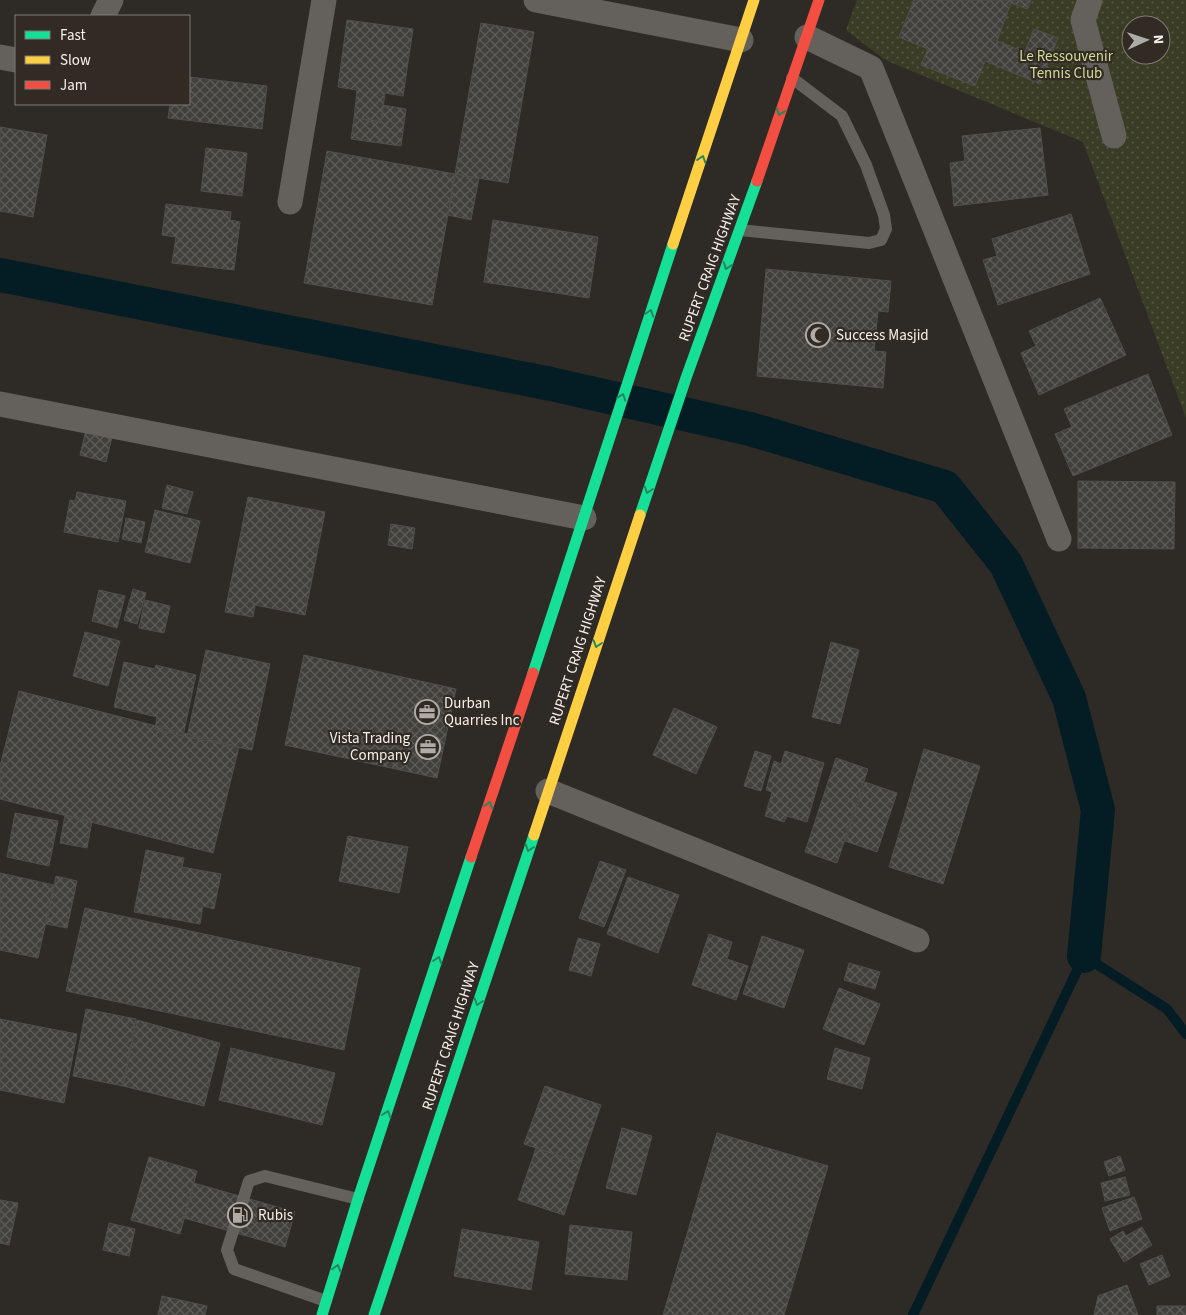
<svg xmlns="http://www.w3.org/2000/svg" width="1186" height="1315" font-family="'Source Sans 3',sans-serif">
<defs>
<pattern id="grass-dots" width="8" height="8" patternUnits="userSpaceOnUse" patternTransform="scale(1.25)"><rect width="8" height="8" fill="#3a3c26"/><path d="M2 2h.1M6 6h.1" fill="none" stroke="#575846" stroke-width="1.8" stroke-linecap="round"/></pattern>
<pattern id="building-cross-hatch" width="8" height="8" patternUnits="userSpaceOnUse" patternTransform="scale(1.25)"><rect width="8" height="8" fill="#42403d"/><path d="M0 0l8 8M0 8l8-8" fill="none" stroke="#5e5c59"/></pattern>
</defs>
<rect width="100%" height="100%" fill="#2e2b27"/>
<path fill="url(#grass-dots)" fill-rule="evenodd" d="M857,0H1186V418L1083,142L885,60L846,30ZM1131,25H1161V55H1131Z"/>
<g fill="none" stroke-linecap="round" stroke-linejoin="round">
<path stroke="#041c23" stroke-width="10" d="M913,1315L1084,956L1167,1009L1186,1034"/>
<path stroke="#041c23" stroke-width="34" d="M0,275L551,384L750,429L945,487L1006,564L1069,698L1098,810L1084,956"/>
</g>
<path fill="url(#building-cross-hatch)" stroke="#514f4b" d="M914,0H1031L1027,9L1011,3L997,41L1025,52L1034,29L1058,38L1040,84L985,61L975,86L921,65L928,49L899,37Z
M347,20L413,29L403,96L385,93L381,122L354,118L357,90L338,87Z
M481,23L534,32L508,183L455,174Z
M189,77L267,86L262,129L168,118L170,104H189Z
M383,105L406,109L401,146L351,139L354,118L381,122Z
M0,127L47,135L33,217L0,211Z
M1040,128L1048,195L954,206L950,163L965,161L962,136Z
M206,148L247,153L242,196L201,191Z
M327,151L455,174L432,305L304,283Z
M455,174L479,178L471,220L448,215Z
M166,204L231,212L230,220L240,222L234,270L172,263L176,237L162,235Z
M1071,214L1090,274L998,305L983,260L997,256L992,239Z
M493,220L598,237L589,298L484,282Z
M766,269L891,281L888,312L878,311L874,351L886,352L883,388L757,376Z
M1100,298L1126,355L1039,395L1021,353L1036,346L1029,331Z
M1148,374L1172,435L1073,476L1055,434L1072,427L1064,409Z
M86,430L112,437L106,462L80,455Z
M1078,481L1175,482L1174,549L1078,548Z
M167,485L193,492L187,514L162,508Z
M77,492L126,501L118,542L64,532L70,500L75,501Z
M248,497L325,512L305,615L255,605L253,617L225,612Z
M155,510L200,521L190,563L145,552Z
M126,518L145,522L141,543L122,539Z
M391,524L415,528L412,549L388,545Z
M133,589L146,593L137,624L124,620Z
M99,590L125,596L117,628L92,621Z
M145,600L170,606L164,633L139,628Z
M85,632L120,641L108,686L73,676Z
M831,642L859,650L840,724L812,717Z
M206,650L270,664L252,750L187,737Z
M304,655L456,689L437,778L285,745Z
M124,662L155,669L156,665L196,675L183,736L155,729L157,717L114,707Z
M19,691L239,747L213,853L0,799V766Z
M674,708L717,727L696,774L653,755Z
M924,749L980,766L943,884L889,867Z
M755,751L771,756L761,791L744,786Z
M785,751L824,763L807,822L787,816L784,822L765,816L772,792L766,790L774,761L781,764Z
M836,758L868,769L837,863L805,852Z
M865,782L897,793L877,852L845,841Z
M15,813L58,821L49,866L7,857Z
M65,815L92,821L87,848L60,843Z
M348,836L408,847L399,893L339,881Z
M146,850L184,858L182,867L221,874L214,909L203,906L200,924L134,912Z
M600,861L626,870L604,927L579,918Z
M0,873L54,885L38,958L0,950Z
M56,876L77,881L67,928L46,924Z
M628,877L679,895L658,953L607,934Z
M85,908L360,968L344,1050L66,991Z
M709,934L732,942L727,959L748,966L736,1000L692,985Z
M762,936L804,950L784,1008L743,994Z
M578,938L600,944L591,976L569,970Z
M849,963L880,972L875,989L844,980Z
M839,988L880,1004L864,1045L823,1029Z
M86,1009L136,1019L123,1086L73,1076Z
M0,1019L77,1034L64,1103L0,1090Z
M137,1020L220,1043L204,1106L123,1086Z
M231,1048L335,1073L322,1125L219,1100Z
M835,1048L870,1058L862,1089L827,1079Z
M545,1086L601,1105L581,1163L524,1144Z
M622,1128L652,1136L636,1195L606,1188Z
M717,1133L828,1166L784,1315H663Z
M536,1148L581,1163L564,1215L518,1200Z
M1120,1156L1125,1170L1109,1176L1104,1162Z
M149,1157L197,1171L180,1234L131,1220Z
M1125,1177L1130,1195L1105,1201L1101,1183Z
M194,1183L295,1212L285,1247L184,1218Z
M1134,1197L1142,1219L1110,1231L1102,1208Z
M0,1200L18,1203L9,1245L0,1243Z
M109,1223L135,1229L129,1256L103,1250Z
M570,1225L632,1232L627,1280L565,1274Z
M1142,1227L1152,1245L1124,1262L1110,1239L1123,1231L1126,1236Z
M462,1229L539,1242L531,1290L454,1276Z
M1162,1255L1170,1276L1149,1285L1140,1264Z
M1127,1285L1138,1315H1094L1098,1296Z
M162,1296L207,1306L205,1315H158Z
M1157,1306H1186V1315H1157Z"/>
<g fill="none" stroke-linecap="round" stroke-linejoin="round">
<path stroke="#64615c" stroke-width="12" d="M740,230L869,243L881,240L886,229L884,215L866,165L842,116L792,78
M326,1301L234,1269L227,1250L249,1181L265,1176L358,1199"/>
<path stroke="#64615c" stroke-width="25" d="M536,0L741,40
M1090,0L1083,20L1114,136
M103,16L111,0
M807,37L871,68L1059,539
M0,57L16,60
M290,202L324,0
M0,404L584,518
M548,791L917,940"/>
<path stroke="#16e098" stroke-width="11" d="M640,515L686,378L757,181
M533,673L673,244
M322,1315L358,1199L471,857
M374,1315L534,835"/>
<path stroke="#ffcf43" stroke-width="11" d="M673,244L754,0
M534,835L640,515"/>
<path stroke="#f24e42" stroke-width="11" d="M757,181L819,0
M471,857L533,673"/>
</g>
<defs><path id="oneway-chevron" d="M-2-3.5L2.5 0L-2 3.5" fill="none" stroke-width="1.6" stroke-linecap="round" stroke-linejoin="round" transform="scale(1.25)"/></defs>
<g stroke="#24865e">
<use href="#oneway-chevron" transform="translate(780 112) rotate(109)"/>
<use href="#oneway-chevron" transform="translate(702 159) rotate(-72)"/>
<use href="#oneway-chevron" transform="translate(727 266) rotate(110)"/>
<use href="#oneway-chevron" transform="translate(650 313) rotate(-72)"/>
<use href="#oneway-chevron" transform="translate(622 397) rotate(-71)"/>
<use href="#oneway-chevron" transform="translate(648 490) rotate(108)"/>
<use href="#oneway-chevron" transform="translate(597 644) rotate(108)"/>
<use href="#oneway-chevron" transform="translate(489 805) rotate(-72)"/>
<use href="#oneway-chevron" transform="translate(529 848) rotate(108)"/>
<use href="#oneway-chevron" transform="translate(438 960) rotate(-72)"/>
<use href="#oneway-chevron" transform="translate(478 1002) rotate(108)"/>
<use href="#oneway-chevron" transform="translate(387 1114) rotate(-72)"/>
<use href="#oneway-chevron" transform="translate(337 1268) rotate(-73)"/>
</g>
<defs>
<symbol id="mosque-ring" viewBox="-11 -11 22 22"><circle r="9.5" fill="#312b24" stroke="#afaba7" stroke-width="1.5"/><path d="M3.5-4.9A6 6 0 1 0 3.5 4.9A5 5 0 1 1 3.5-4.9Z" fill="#afaba7"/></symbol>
<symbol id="office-ring" viewBox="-11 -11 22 22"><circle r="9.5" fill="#312b24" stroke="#afaba7" stroke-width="1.5"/><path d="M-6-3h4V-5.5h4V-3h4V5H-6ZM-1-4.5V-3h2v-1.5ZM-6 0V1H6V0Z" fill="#afaba7"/></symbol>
<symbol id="fuel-ring" viewBox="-11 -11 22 22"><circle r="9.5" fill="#312b24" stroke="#afaba7" stroke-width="1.5"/><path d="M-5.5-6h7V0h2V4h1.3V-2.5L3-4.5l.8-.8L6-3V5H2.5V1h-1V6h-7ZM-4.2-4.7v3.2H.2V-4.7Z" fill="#afaba7"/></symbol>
</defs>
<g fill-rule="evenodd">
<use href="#mosque-ring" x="804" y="321" width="28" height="28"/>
<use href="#office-ring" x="413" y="698" width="28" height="28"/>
<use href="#office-ring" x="414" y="733" width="28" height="28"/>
<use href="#fuel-ring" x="226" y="1201" width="28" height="28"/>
</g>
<g text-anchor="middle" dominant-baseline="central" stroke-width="4.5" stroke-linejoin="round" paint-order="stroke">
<g font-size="15" fill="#d2db94" stroke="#312b24">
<text x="1066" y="56">Le Ressouvenir<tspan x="1066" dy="17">Tennis Club</tspan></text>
</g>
<g font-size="15" fill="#f5f0ec" stroke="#312b24">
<text transform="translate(710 268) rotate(-70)">RUPERT CRAIG HIGHWAY</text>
<text transform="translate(578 651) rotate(-72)">RUPERT CRAIG HIGHWAY</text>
<text transform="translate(451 1036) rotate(-72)">RUPERT CRAIG HIGHWAY</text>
</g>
<g font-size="15" fill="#f5f0ec" stroke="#312b24" text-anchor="start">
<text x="836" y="335">Success Masjid</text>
<text x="444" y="703">Durban<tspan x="444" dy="17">Quarries Inc</tspan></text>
<text x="410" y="738" text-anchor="end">Vista Trading<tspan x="410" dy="17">Company</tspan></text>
<text x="258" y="1215">Rubis</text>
</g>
</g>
<rect x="15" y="15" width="175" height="90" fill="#312b24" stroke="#7f7a74"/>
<rect x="25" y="31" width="25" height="8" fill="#16e098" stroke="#7f7a74"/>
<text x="60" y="40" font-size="15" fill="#f5f0ec">Fast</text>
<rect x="25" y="56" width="25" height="8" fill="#ffcf43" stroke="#7f7a74"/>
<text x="60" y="65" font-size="15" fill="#f5f0ec">Slow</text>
<rect x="25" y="81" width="25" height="8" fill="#f24e42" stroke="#7f7a74"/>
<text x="60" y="90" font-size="15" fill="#f5f0ec">Jam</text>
<g transform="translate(1146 40) rotate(87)"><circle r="24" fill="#312b24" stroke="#7f7a74"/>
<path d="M0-4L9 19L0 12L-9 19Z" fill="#afaba7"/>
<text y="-8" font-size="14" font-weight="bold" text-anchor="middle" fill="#f5f0ec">N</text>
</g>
</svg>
